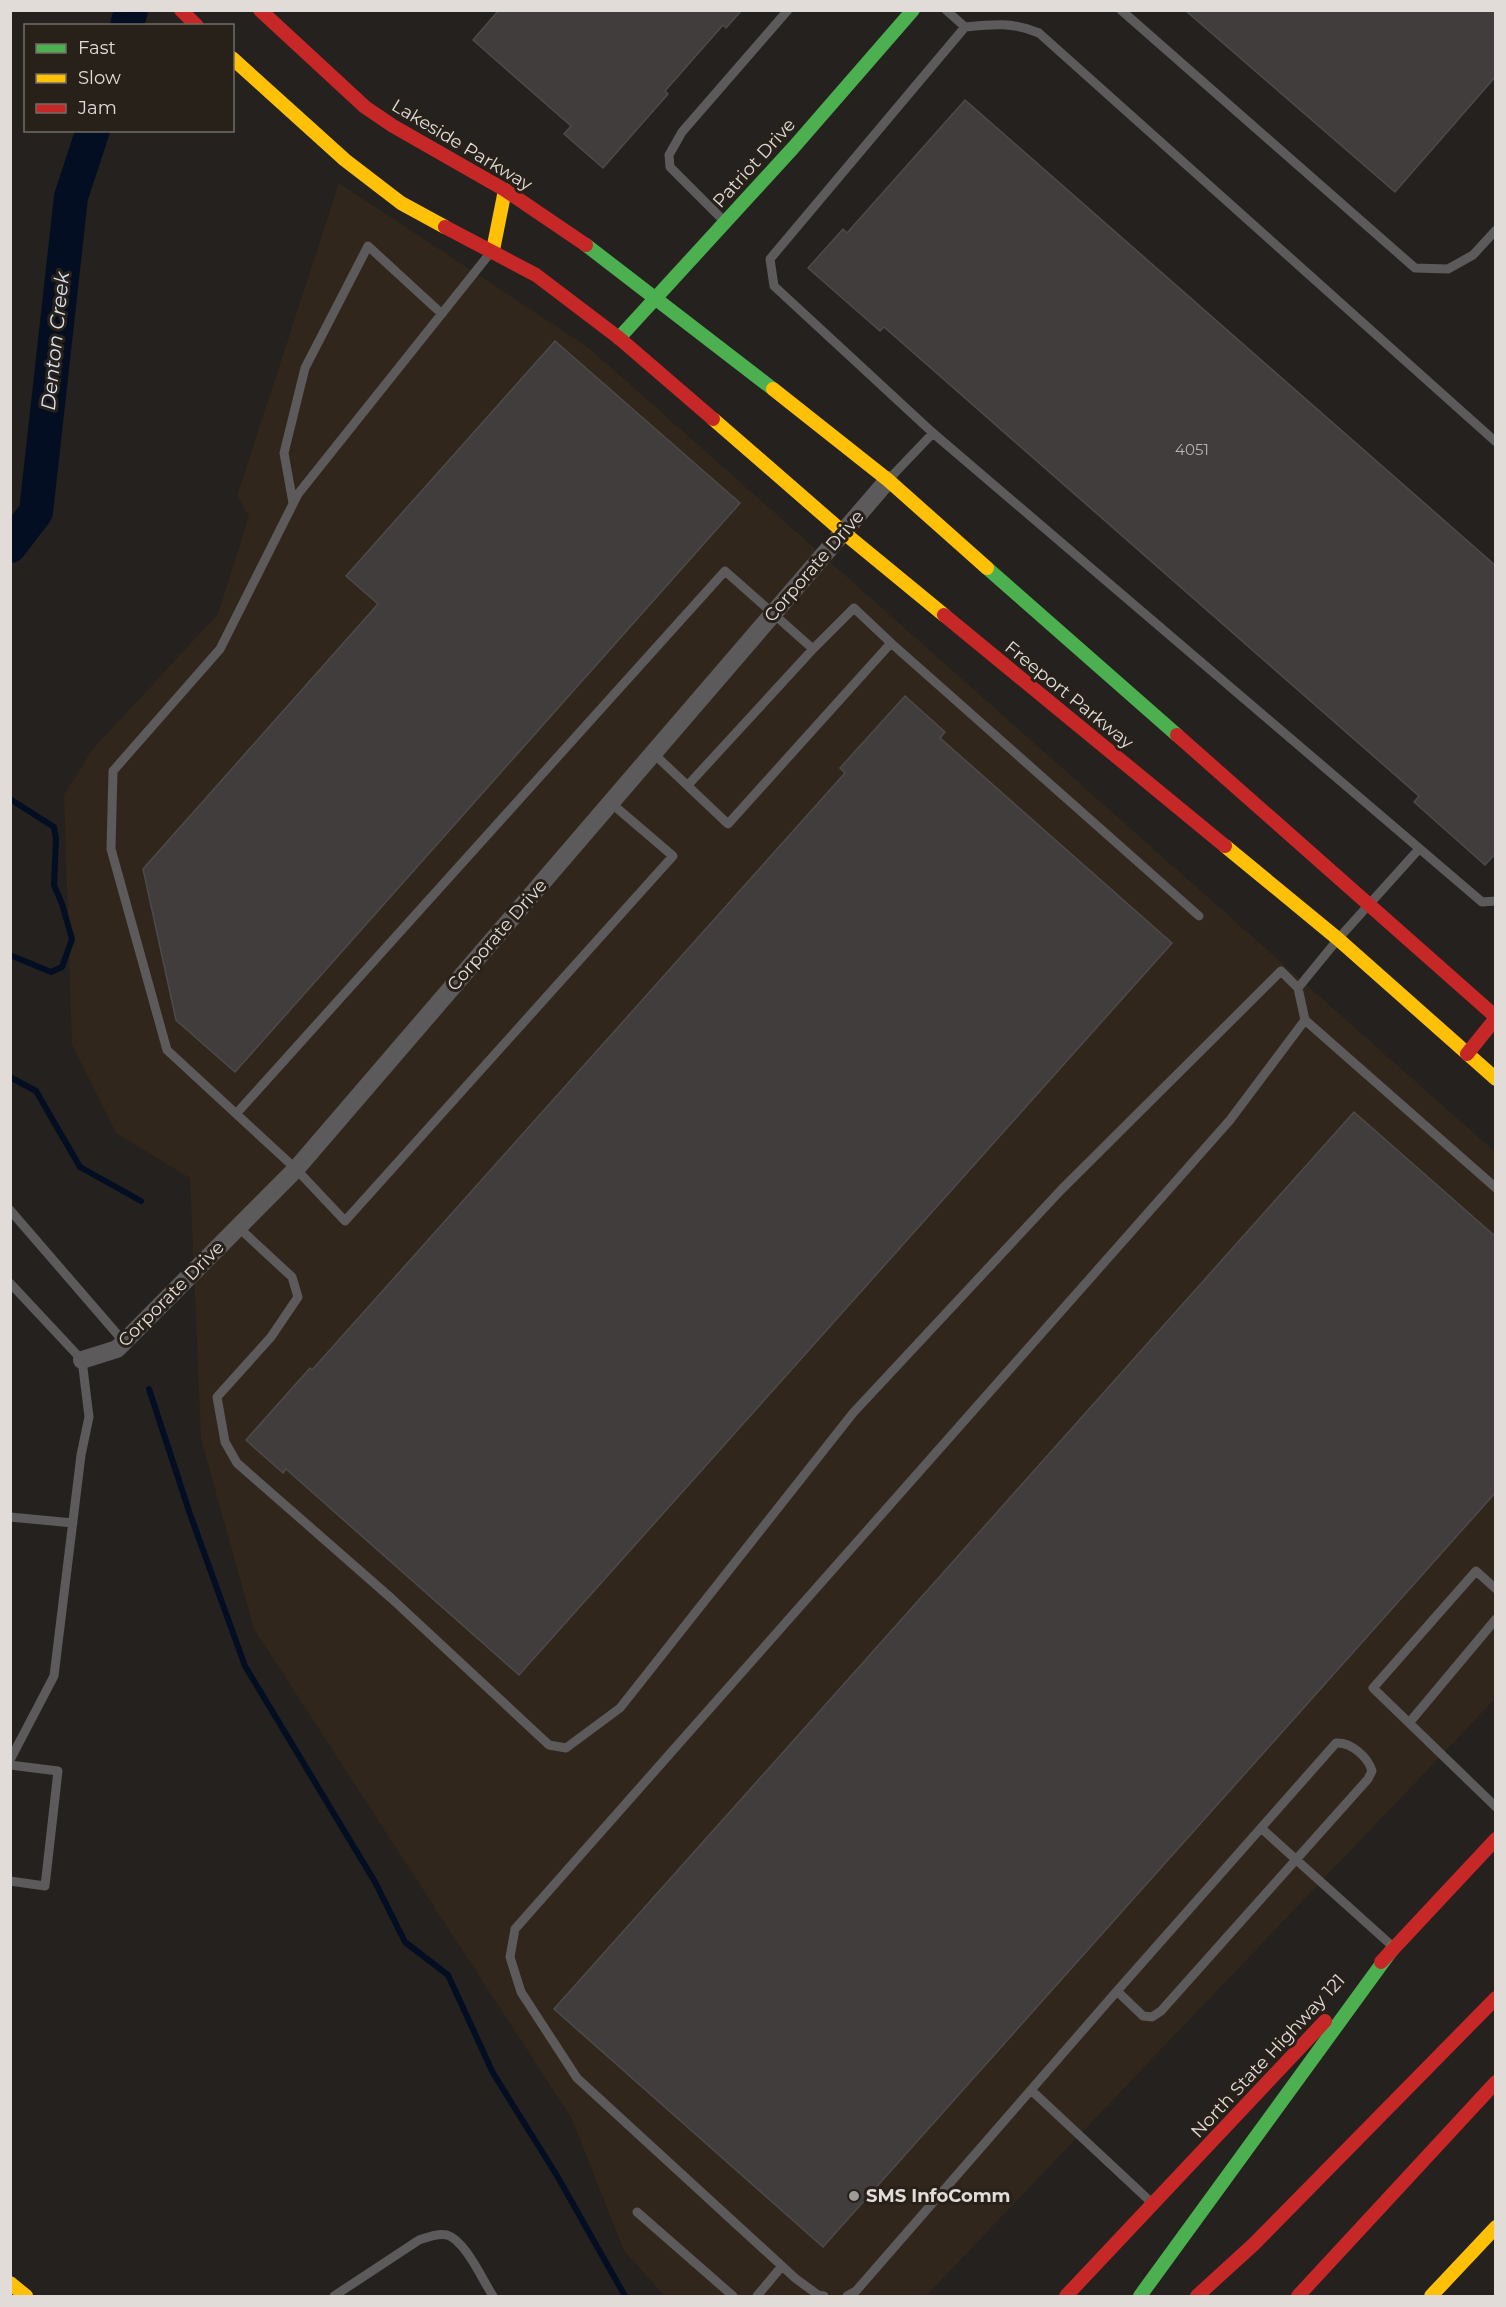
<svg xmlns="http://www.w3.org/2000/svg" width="1506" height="2307" font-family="Montserrat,sans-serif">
<rect width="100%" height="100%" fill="#24211e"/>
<path fill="#30261c" d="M339,183L589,348L1495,1152V1699L926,2296H665L624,2251L572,2119L254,1629L201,1439L190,1178L116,1133L72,1045L64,795L92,750L218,614L249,516L237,496Z"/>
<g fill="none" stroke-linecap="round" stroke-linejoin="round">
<path stroke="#030e22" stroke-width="6" d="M10,799L54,827L56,839L54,885L62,904L72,939L62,967L51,972L10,955
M10,1077L36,1091L80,1167L141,1201
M149,1389L190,1514L245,1666L375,1882L405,1942L448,1975L493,2073L556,2174L625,2296"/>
<path stroke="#030e22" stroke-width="34" d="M127,26L131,10
M10,546L36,512L71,197L93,130"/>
</g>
<path fill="#403d3c" stroke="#4d4a4a" stroke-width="1.5" d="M499,10H742L726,28L723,25L665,91L668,94L603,168L564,134L571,126L473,40Z
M1185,10H1496V76L1395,192Z
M965,100L1496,566V853L1485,865L1414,802L1419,796L884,327L880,331L808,268L843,229L847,233Z
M555,341L740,503L235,1072L176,1020L143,869L378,604L346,576Z
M905,696L945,732L940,738L1172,943L519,1675L286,1469L283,1473L246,1440L310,1368L312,1370L845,773L840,768Z
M1354,1112L1496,1237V1492L823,2247L554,2009Z"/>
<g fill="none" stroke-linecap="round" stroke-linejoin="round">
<path stroke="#5c5a5a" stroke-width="9" d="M946,10L965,27
M1121,10L1415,268L1448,269L1473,255L1496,230
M723,220L670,167L669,155L682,132L788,10
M491,252L298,494L220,649L113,771L111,849L167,1050L296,1169L345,1221L673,856L611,803
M1496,442L1039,33C1013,22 994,24 965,27L770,259L774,286L933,433L1482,902L1496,901
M890,478L933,433
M293,503L284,453L305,368L368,246L442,314
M891,643L1199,916
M688,785L813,649
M1298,988L1338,939L1419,849
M1305,1020L1496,1188
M236,1114L725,571L813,649L854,608L891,643L728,824L653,753
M10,1210L124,1342
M238,1227L292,1277L298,1297L271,1337L217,1397L225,1442L237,1463L391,1598L549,1745L566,1748L620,1708L853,1413L1061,1190L1281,971L1298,988L1305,1020L1230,1120L515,1929L510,1957L521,1992L577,2078L795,2278L818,2295L824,2296
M10,1283L82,1360L89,1417L81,1455L54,1676L10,1760
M10,1517L73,1523
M1496,1589L1476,1571L1373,1688L1496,1807
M1409,1723L1496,1619
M10,1765L58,1771L45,1886L10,1881
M1117,1991L1261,1828
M1031,2090L1152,2203
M637,2212L733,2296
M334,2296L419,2240C428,2237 438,2233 447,2235C465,2240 483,2281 493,2296
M757,2296L782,2266
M847,2296L856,2291L1117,1991L1143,2016L1152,2017L1161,2011L1368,1779L1372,1771C1368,1757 1351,1742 1336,1743L1261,1828L1390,1944"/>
<path stroke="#5c5a5a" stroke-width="18" d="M82,1360L117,1349L296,1169L888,480"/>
<path stroke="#4caf50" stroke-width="14" d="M586,245L773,389
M619,338L793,148L913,10
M987,568L1177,735
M1140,2296L1394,1947"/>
<path stroke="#ffc107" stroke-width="14" d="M232,58L345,160L401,203L445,227
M493,250L505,190
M773,389L888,480L987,568
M713,419L843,532L944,615
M1225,846L1338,939L1496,1079
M10,2283L26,2296
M1431,2296L1496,2227"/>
<path stroke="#c62828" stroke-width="14" d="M181,10L197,26
M260,10L365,107L393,126L505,190L586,245
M445,227L536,275L619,338L713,419
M944,615L1225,846
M1177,735L1496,1017
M1467,1054L1496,1018
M1381,1962L1496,1839
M1066,2296L1325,2021
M1197,2296L1254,2244L1496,1998
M1298,2296L1496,2082"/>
</g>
<circle fill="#9f9b97" stroke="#28211a" stroke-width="2" cx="854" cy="2196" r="6"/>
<g text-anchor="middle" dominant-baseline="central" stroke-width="6" stroke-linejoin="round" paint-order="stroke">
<g font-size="15" fill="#b9b4b1">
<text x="1192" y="449">4051</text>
</g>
<g font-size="18" fill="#e1dcd8" stroke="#28211a">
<text transform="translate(462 145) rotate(31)">Lakeside Parkway</text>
<text transform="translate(754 163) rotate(-48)">Patriot Drive</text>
<text transform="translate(814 566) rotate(-49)">Corporate Drive</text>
<text transform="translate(1069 695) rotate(39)">Freeport Parkway</text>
<text transform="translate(497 935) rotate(-49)">Corporate Drive</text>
<text transform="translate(171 1294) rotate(-45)">Corporate Drive</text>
<text transform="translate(1268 2056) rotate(-47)">North State Highway 121</text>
</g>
<g font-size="18" font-weight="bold" fill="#e1dcd8" stroke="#28211a" text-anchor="start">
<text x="866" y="2196">SMS InfoComm</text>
</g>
<g font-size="20" font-style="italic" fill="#d8e4f3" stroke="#28211a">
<text transform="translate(55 341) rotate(-84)">Denton Creek</text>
</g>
</g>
<rect width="1506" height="2307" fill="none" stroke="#e1dcd8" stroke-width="24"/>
<rect x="24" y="24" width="210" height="108" fill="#28211a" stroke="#726c66" stroke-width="1.5"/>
<rect x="36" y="44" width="30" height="9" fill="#4caf50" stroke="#726c66" stroke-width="1.5"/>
<text x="78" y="54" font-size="18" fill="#e1dcd8">Fast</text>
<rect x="36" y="74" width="30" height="9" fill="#ffc107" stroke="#726c66" stroke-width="1.5"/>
<text x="78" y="84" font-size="18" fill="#e1dcd8">Slow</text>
<rect x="36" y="104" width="30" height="9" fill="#c62828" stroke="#726c66" stroke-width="1.5"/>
<text x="78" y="114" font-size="18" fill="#e1dcd8">Jam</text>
</svg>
